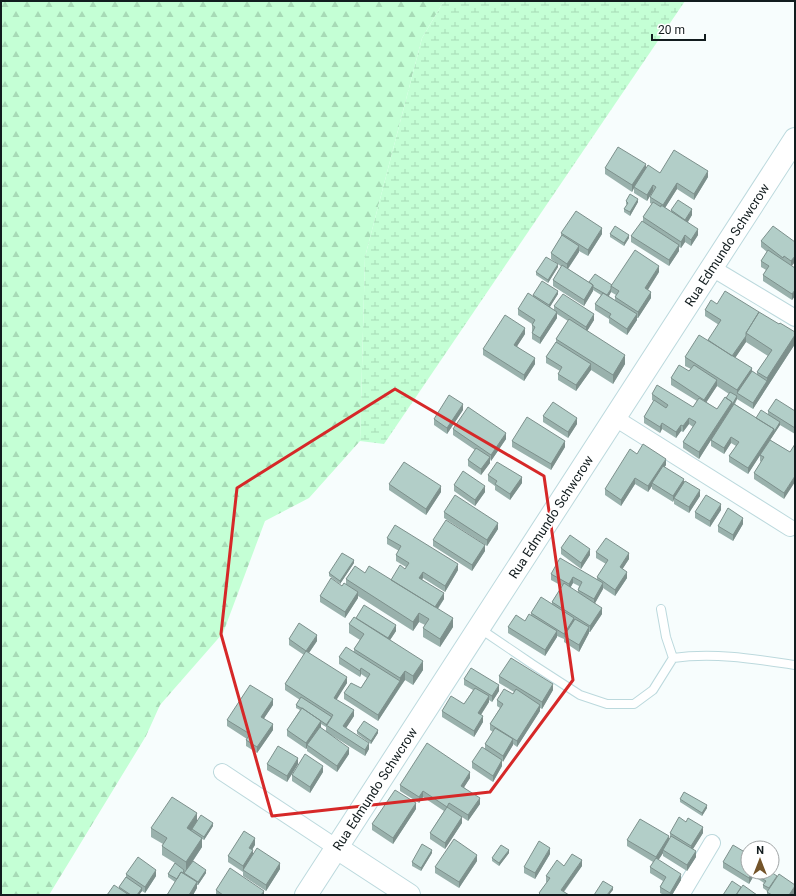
<svg xmlns="http://www.w3.org/2000/svg" width="796" height="896" font-family="Roboto,sans-serif">
<defs>
<pattern id="forest-firs" width="22" height="20" patternUnits="userSpaceOnUse"><rect width="22" height="20" fill="#c4ffd5"/><path d="M5 1l3.5 6h-7zM16 11l3.5 6h-7z" fill="#a7dab6"/></pattern>
<pattern id="wetland-marsh" width="20" height="14" patternUnits="userSpaceOnUse"><rect width="20" height="14" fill="#c4ffd5"/><path d="M1 5h8M5 5V1M11 12h8M15 12V8" fill="none" stroke="#a7dab6"/></pattern>
</defs>
<rect width="100%" height="100%" fill="#f7fdfd"/>
<path fill="url(#forest-firs)" d="M1,1H444L422,38L365,257L360,441L309,498L265,521L223,633L160,705L146,736L49,895H1Z"/>
<path fill="url(#wetland-marsh)" d="M444,1H685L384,444L360,441L365,257L422,38Z"/>
<g fill="none" stroke-linecap="round" stroke-linejoin="round">
<defs>
<path id="lane" d="M661,609L666,637L673,658
M479,628L532,664L580,695L607,704H634L653,690L673,658C714,652 755,659 795,665"/>
<path id="street" d="M712,268L795,318
M615,418L790,528
M222,772L337,848
M681,895L712,843"/>
<path id="secondary" d="M337,848L409,895
M306,895L795,139"/>
</defs>
<use href="#lane" stroke="#bcd9dd" stroke-width="10"/>
<use href="#street" stroke="#bcd9dd" stroke-width="18"/>
<use href="#secondary" stroke="#bcd9dd" stroke-width="24"/>
<use href="#lane" stroke="#fff" stroke-width="8"/>
<use href="#street" stroke="#fff" stroke-width="16"/>
<use href="#secondary" stroke="#fff" stroke-width="22"/>
</g>
<path fill="#99b1ac" fill-rule="evenodd" d="M605,168L646,169L660,173L708,177L694,200L677,189L665,208L671,212V210L692,215L688,222L698,235L691,246L685,242L681,248L679,247V251L669,266L631,242V236L643,222V217L652,204L650,203V197L653,191L647,201L634,193V188L632,192L605,174Z
M626,201L638,202L630,216L624,212V209L627,205L626,204Z
M561,233L602,234L588,256L579,251V252L568,269L589,282L612,285L659,272L648,290L651,298L638,318H637V320L627,335L609,323V319L595,310V304L601,295L593,290V291L584,306L553,286V280L562,267L551,259V253L561,237ZM611,292L616,295L615,297V300L609,296Z
M610,234L629,238L624,246L610,237Z
M761,241L795,242L792,266L795,268V296L792,300L763,281V275L766,270L761,267V261L767,252L761,247Z
M558,267L548,283L536,275V272Z
M558,294L550,307L554,310V306L594,320L587,331L625,364L613,384L591,370L576,391L558,380V374L560,371L546,363V357L556,342V339L568,321L557,314V318L540,344L532,339V324L518,315V309L533,296V295Z
M717,304L779,324L795,332V344L753,409L737,399L735,404L756,418L768,414V411H795V434L780,425L770,440L790,452L784,499L754,479V473L761,462L760,461V455L748,474L729,462V456L736,446L731,443L724,454L711,446V440L699,459L683,448V442L693,427L689,424L683,432L681,431L676,438L662,429L660,433L644,423V417L654,401L652,400V394L693,407L697,401L671,385V378L689,371L691,369L685,366V357L708,340L719,325L705,316V310ZM746,342L768,356L757,372V375L752,371L735,358ZM717,386L729,394L717,409L706,402Z
M525,334L517,346L535,364L524,381L483,355V349Z
M463,410L447,434L434,425V419Z
M543,416L577,424L568,438L543,422Z
M453,429L506,439L491,461L490,459V463L481,475L468,466V460L475,450L453,435Z
M512,441L565,447L551,470L512,447Z
M637,454L666,465L664,467L684,483L700,496L689,513L674,504V499L673,502L652,489V486L648,492L635,484L621,506L605,495V489Z
M488,475L522,483L510,500L495,490V486L488,481Z
M389,484L441,492L426,515L389,490Z
M454,485L485,492L475,506L454,491Z
M721,510L710,527L695,518V512Z
M444,512L498,529L487,546L444,518Z
M743,524L733,541L718,532V526Z
M387,538L458,570L445,592L423,578L422,579L444,599L438,609L453,627L440,647L423,637V628L425,625L419,622L413,631L358,596V598L345,618L320,602V596L346,584V579L365,573L391,580L405,569L406,567L396,561V555L399,551L387,544Z
M433,540L485,551L472,571L433,546Z
M561,548L590,555L581,569L561,554Z
M596,552L629,559L622,569L627,578L615,596L603,588V589L595,603L602,614L590,632H589V633L579,652L564,642V639L557,636V637L545,656L508,633V627L525,621L531,615V613L552,604V602L562,586L551,580V574L597,579V577L606,564L596,558ZM573,583L579,586L578,590V592L570,588Z
M354,563L340,584L329,576V573Z
M349,624L396,631L390,640L423,670L413,685L405,680L378,721L344,699V693L361,688L367,678L361,674L360,677L339,664V657L354,651V649L360,640L349,633Z
M289,639L317,641L309,653L347,683L336,699L354,716L346,728L369,749L365,756L328,733L349,754L337,772L307,751V748L306,749L287,736V730L300,710L296,708V705L300,700L285,690V684L304,655L289,645ZM321,724L326,727V731L321,728Z
M499,676L553,690L542,709L540,708V711L517,747L513,744V745L502,762V766L493,782L472,768V762L485,749V744L493,732L490,730V724L500,708L497,706V700L513,694L514,692L499,683Z
M464,679L499,691L492,702L489,700V702L481,715L483,722L474,737L442,717V711L464,704L473,690L464,685Z
M273,705L264,718L273,730L257,753L246,746V740L247,739L227,726V720Z
M357,731L378,733L371,744L357,734Z
M267,764H298L287,782L267,770Z
M323,772L310,793L292,781V775Z
M470,778L464,787L480,804L468,821L462,817V823L445,849L430,839V833L444,811L423,797L419,803L400,791V785Z
M680,799L707,808L702,816L680,802Z
M416,809L393,844L372,830V824Z
M197,822L213,826L204,840L202,839V847L193,861L206,873L198,885H197V888L193,895H167L175,882L168,877V874L175,863L162,855V846L163,844L151,837V828Z
M670,833H703L693,849L696,857L687,871L663,856V853L658,860L681,880L672,895H664L660,893V887L663,881L650,873V867L653,862L627,846V840H669L670,839Z
M255,845L252,850L253,854L280,869L266,891L243,876V872L228,862V856Z
M432,853L421,871L412,866V862Z
M509,853L499,866L492,861V858Z
M550,854L535,879L524,873V867Z
M477,861L459,888L435,873V867Z
M723,862L756,872L749,884L723,868Z
M564,866H582L564,892L569,895H539V893L547,882H546V876Z
M126,874L156,876L145,893L142,891L139,895H107L119,889V887L126,877Z
M755,874L795,892L793,895H767V891L763,888V885L764,883L755,877Z
M216,890L264,895H216Z"/>
<path fill="#7d908c" d="M646,164V170L634,187V188L632,192V185Z
M708,171V177L694,200V194Z
M677,183V189L663,211V205Z
M653,185V191L647,201V195Z
M638,199V202L630,216V212Z
M692,209V215L685,226V220Z
M602,228V234L588,256V250Z
M698,229V235L691,246V240Z
M629,235V238L624,246V243Z
M685,235V242L681,248V242Z
M679,245V251L669,266V260Z
M579,246V252L567,270V264Z
M795,256V262L791,267V261Z
M558,264V267L548,283V280Z
M659,266V272L645,294V288Z
M593,285V291L584,306V300Z
M611,289V292L607,299V296Z
M795,290V296L792,300V294Z
M558,291V294L549,308V305Z
M651,292V298L638,318V312Z
M557,312V318L540,344V338Z
M594,314V320L586,333V327Z
M637,314V320L627,335V329Z
M525,328V334L514,351V345Z
M795,335V344L753,409V403L767,381V378Z
M746,336V342L731,364V358Z
M625,355V364L613,384V375Z
M535,358V364L524,381V375Z
M591,364V370L576,391V385Z
M752,368V377L737,393V390Z
M717,380V386L704,406V400Z
M737,396V399L699,459V452L732,402Z
M463,404V410L447,434V428Z
M577,418V424L568,438V432Z
M689,418V424L683,432V426Z
M780,422V425L748,474V468L774,429Z
M662,423V429L660,433V427Z
M681,425V431L676,438V432Z
M506,433V439L491,461V455Z
M731,437V443L724,454V448Z
M565,441V447L551,470V464Z
M490,457V463L481,475V469Z
M666,459V465L653,484L652,483V486L648,492V486Z
M795,476V482L784,499V493Z
M522,477V483L510,500V494Z
M635,478V484L621,506V500Z
M684,479V485L674,498V499L673,502V496Z
M441,486V492L426,515V509Z
M485,486V492L475,506V500Z
M700,490V496L689,513V507Z
M721,504V510L710,527V521Z
M743,518V524L733,541V535Z
M498,523V529L487,546V540Z
M485,545V551L472,571V565Z
M590,549V555L581,569V563Z
M629,553V559L620,573V567Z
M354,560V563L340,584V581Z
M458,564V570L445,592V586Z
M423,572V578L419,584V578Z
M627,572V578L615,596V590Z
M573,577V583L569,590V584Z
M603,583V589L594,605V599Z
M358,592V598L345,618V612Z
M444,593V599L433,615V609Z
M602,608V614L590,632V626Z
M419,613V622L413,631V622Z
M453,618V627L440,647V639Z
M574,618V624L564,636V640V634Z
M396,625V631L386,646V640Z
M589,627V633L579,652V645Z
M557,631V637L545,656V650Z
M317,635V641L306,657V651Z
M423,661V670L413,685V676Z
M361,668V674L360,677V671Z
M405,671V680L400,687V678Z
M347,677V683L334,704V698Z
M400,681V687L378,721V715Z
M553,684V690L542,709V702Z
M499,685V691L492,702V696Z
M489,696V702L478,719V713Z
M273,699V705L261,723V717Z
M540,705V711L517,747V741Z
M354,710V716L343,733V726Z
M483,716V722L474,737V731Z
M321,721V727L309,746L307,745V748L306,749V743Z
M273,724V730L257,753V747Z
M378,730V733L371,744V741Z
M513,739V745L503,762V756Z
M369,743V749L365,756V750Z
M349,748V754L337,772V766Z
M298,758V764L287,782V776Z
M502,760V766L493,782V776Z
M323,766V772L310,793V787Z
M470,772V778L461,792V786Z
M423,791V797L419,803V797Z
M480,798V804L468,821V815Z
M416,803V809L393,844V838Z
M707,805V808L702,816V813Z
M197,813V822L187,837V828Z
M462,817V823L445,849V843Z
M213,823V826L204,840V837Z
M703,827V833L691,852V846Z
M669,836V842L663,850V853L656,864V857Z
M202,838V847L186,871V862Z
M255,838V845L249,854V848Z
M550,848V854L535,879V873Z
M253,850V856L243,870V866Z
M432,850V853L421,871V868Z
M509,850V853L499,866V863Z
M696,851V857L687,871V865Z
M477,855V861L459,888V882Z
M582,860V866L561,895V890Z
M280,863V869L266,891V885Z
M156,870V876L145,893V887Z
M206,870V873L198,885V882Z
M752,872H756L749,884V878Z
M681,874V880L672,895H670V893Z
M197,882V888L193,895H189Z
M795,886V892L793,895H789Z
M613,887V890L609,895H607Z
M142,888V891L139,895H137Z
M264,891V895H261Z"/>
<path fill="#b2cec8" stroke="#7d908c" d="M618,147L646,164L632,185L605,168Z
M674,150L708,171L694,194L677,183L663,205L650,197L656,187L653,185L647,195L634,187L648,165L660,173Z
M630,194L638,199L630,212L624,209L628,203L626,201Z
M678,200L692,209L685,220L671,210Z
M653,202L661,207V205L698,229L691,240L685,235L681,242L643,217Z
M576,211L602,228L588,250L561,233Z
M642,221L679,245L669,260L631,236Z
M615,226L629,235L624,243L610,234Z
M773,226L795,242V256L791,261L784,256L783,258L761,241Z
M562,235L579,246L567,264L551,253Z
M635,250L659,266L645,288L651,292L638,312L615,297L619,291L611,286Z
M768,250L795,268V290L792,294L763,275L769,266L761,261Z
M546,257L558,264L548,280L536,272Z
M562,265L593,285L584,300L553,280Z
M595,274L612,285L611,286V289L607,295L593,287V285L589,282Z
M542,281L558,291L549,305L533,295Z
M725,291L759,312L746,333V336L732,356L708,340L721,320L705,310L711,300L717,304Z
M528,293L557,312L540,338L532,333L535,327L532,325L535,320L518,309Z
M603,293L637,314L627,329L609,317L611,314L595,304Z
M563,294L594,314L586,327L554,306Z
M759,312L779,324L780,323L795,332V335L767,378L757,372L772,350L746,333Z
M505,315L525,328L514,345L535,358L524,375L483,349Z
M569,319L625,355L613,375L556,339Z
M699,335L752,368L737,390L685,357Z
M556,342L591,364L576,385L558,374L562,367L546,357Z
M679,365L689,371L694,365L717,380L704,400L671,378Z
M752,371L767,381L753,403L737,393Z
M657,385L693,407L699,398L717,409L725,397L732,402L699,452L683,442L696,422L689,418L683,426L681,425L676,432L662,423L660,427L644,417L654,400L666,408L668,405L652,394Z
M730,392L737,396L732,405V402L726,398Z
M449,395L463,404L447,428L434,419Z
M776,399L795,411V428L768,411Z
M553,402L577,418L568,432L543,416Z
M734,404L774,429L748,468L729,456L739,442L731,437L724,448L711,440Z
M468,407L506,433L491,455L453,429Z
M761,410L780,422L774,432V429L756,418Z
M527,417L565,441L551,464L512,441Z
M770,440L790,452L795,444V476L784,493L754,473L764,457L760,455Z
M643,444L666,459L648,486L635,478L621,500L605,489L630,449L637,454Z
M476,448L490,457L481,469L468,460Z
M404,462L441,486L426,509L389,484Z
M497,462L522,477L510,494L495,484L497,481L488,475Z
M663,466L684,479L673,496L652,483Z
M463,471L485,486L475,500L454,485Z
M685,481L700,490L689,507L674,498Z
M455,495L498,523L487,540L444,512Z
M706,495L721,504L710,521L695,512Z
M728,508L743,518L733,535L718,526Z
M446,520L485,545L472,565L433,540Z
M395,525L458,564L445,586L423,572L419,578L444,593L435,607L391,580L400,565L405,569L409,563L396,555L401,546L387,538Z
M570,535L590,549L581,563L561,548Z
M606,538L629,553L620,567L627,572L615,590L597,577L608,560L596,552Z
M342,553L354,560L340,581L329,573Z
M560,558L603,583L594,599L578,590L582,582L573,577L569,584L551,574Z
M355,566L365,573L369,566L453,618L440,639L423,628L429,619L419,613L413,622L346,579Z
M331,578L342,586L344,583L358,592L345,612L320,596Z
M564,583L602,608L590,626L552,602Z
M541,597L574,618L564,634L531,613Z
M364,605L396,625L388,638L356,618Z
M529,614L557,631L545,650L508,627L516,615L525,621Z
M354,617L423,661L413,676L405,671L400,678L354,649L364,634L349,624Z
M575,619L589,627L579,645L564,636Z
M299,623L317,635L306,651L347,677L334,698L354,710L343,726L369,743L365,750L326,725L333,715L285,684L306,651L289,639Z
M346,647L400,681L378,715L344,693L351,683L361,688L370,674L361,668L360,671L339,657Z
M511,658L553,684L542,702L499,676Z
M471,668L499,685L492,696L464,679Z
M250,685L273,699L261,717L273,724L257,747L246,740L250,734L227,720Z
M475,688L489,696L478,713L483,716L474,731L442,711L451,696L464,704Z
M504,689L513,694L516,689L540,705L517,741L490,724L503,704L497,700Z
M301,697L332,717L327,725L302,708H301L296,705Z
M302,708L321,721L306,743L287,730Z
M364,721L378,730L371,741L357,731Z
M320,727L349,748L337,766L307,745Z
M495,728L513,739L503,756L485,744Z
M427,743L470,772L461,786L480,798L468,815L449,803L447,807L423,791L419,797L400,785Z
M278,746L298,758L287,776L267,764Z
M482,747L502,760L493,776L472,762Z
M305,754L323,766L310,787L292,775Z
M395,790L416,803L393,838L372,824Z
M684,792L707,805L702,813L680,799Z
M172,797L197,813L187,828L202,838L186,862L162,846L167,838L151,828Z
M447,807L462,817L445,843L430,833Z
M201,815L213,823L204,837L192,829Z
M679,817L686,822L688,818L703,827L691,846L670,833Z
M640,819L669,836L656,857L627,840Z
M244,831L255,838L249,848L253,850L243,866L228,856Z
M671,836L696,851L687,865L663,850Z
M454,839L477,855L459,882L435,867Z
M539,841L550,848L535,873L524,867Z
M422,844L432,850L421,868L412,862Z
M501,845L509,850L499,863L492,858Z
M733,845L748,854V872H752L749,878L723,862Z
M257,848L280,863L266,885L243,870Z
M572,854L582,860L561,890L569,895H541L539,893L550,878L546,876L557,860L564,866Z
M138,857L156,870L145,887L126,874Z
M656,858L681,874L670,893L660,887L666,877L650,867Z
M193,861L206,870L198,882L184,873Z
M175,863L184,870L183,873L181,872L177,879L168,874Z
M230,868L264,891L261,895H223L216,890Z
M181,872L197,882L189,895H167Z
M756,872H771L777,876L769,888L763,885L766,881L755,874Z
M779,874L795,885V886L789,895H772L767,892Z
M126,877L142,888L137,895H131L119,887Z
M603,881L613,887L607,895H594Z
M732,881L741,887L736,895H723Z
M114,885L129,895H107Z
M743,885L757,895H736Z"/>
<path fill="none" stroke="#d62828" stroke-width="3" stroke-linejoin="round" d="M395,389L544,476L573,680L490,792L272,816L221,634L237,488Z"/>
<g text-anchor="middle" dominant-baseline="central" stroke-width="3.5" stroke-linejoin="round" paint-order="stroke">
<g font-size="13" fill="#121c1e" stroke="#fff">
<text transform="translate(727 245) rotate(-57)">Rua Edmundo Schwcrow</text>
<text transform="translate(551 517) rotate(-57)">Rua Edmundo Schwcrow</text>
<text transform="translate(375 789) rotate(-57)">Rua Edmundo Schwcrow</text>
</g>
</g>
<rect width="796" height="896" fill="none" stroke="#121c1e" stroke-width="4"/>
<g transform="translate(760 860)"><circle r="19" fill="#ffffff" stroke="#a0a4a5"/>
<path d="M0-3L7 15L0 10L-7 15Z" fill="#74542a"/>
<text y="-6" font-size="11" font-weight="bold" text-anchor="middle" fill="#121c1e">N</text>
</g>
<path d="M652 34v6h53v-6" fill="none" stroke="#121c1e" stroke-width="2"/>
<text x="658" y="34" font-size="12" fill="#121c1e" stroke="#ffffff" stroke-width="3" paint-order="stroke">20 m</text>
</svg>
